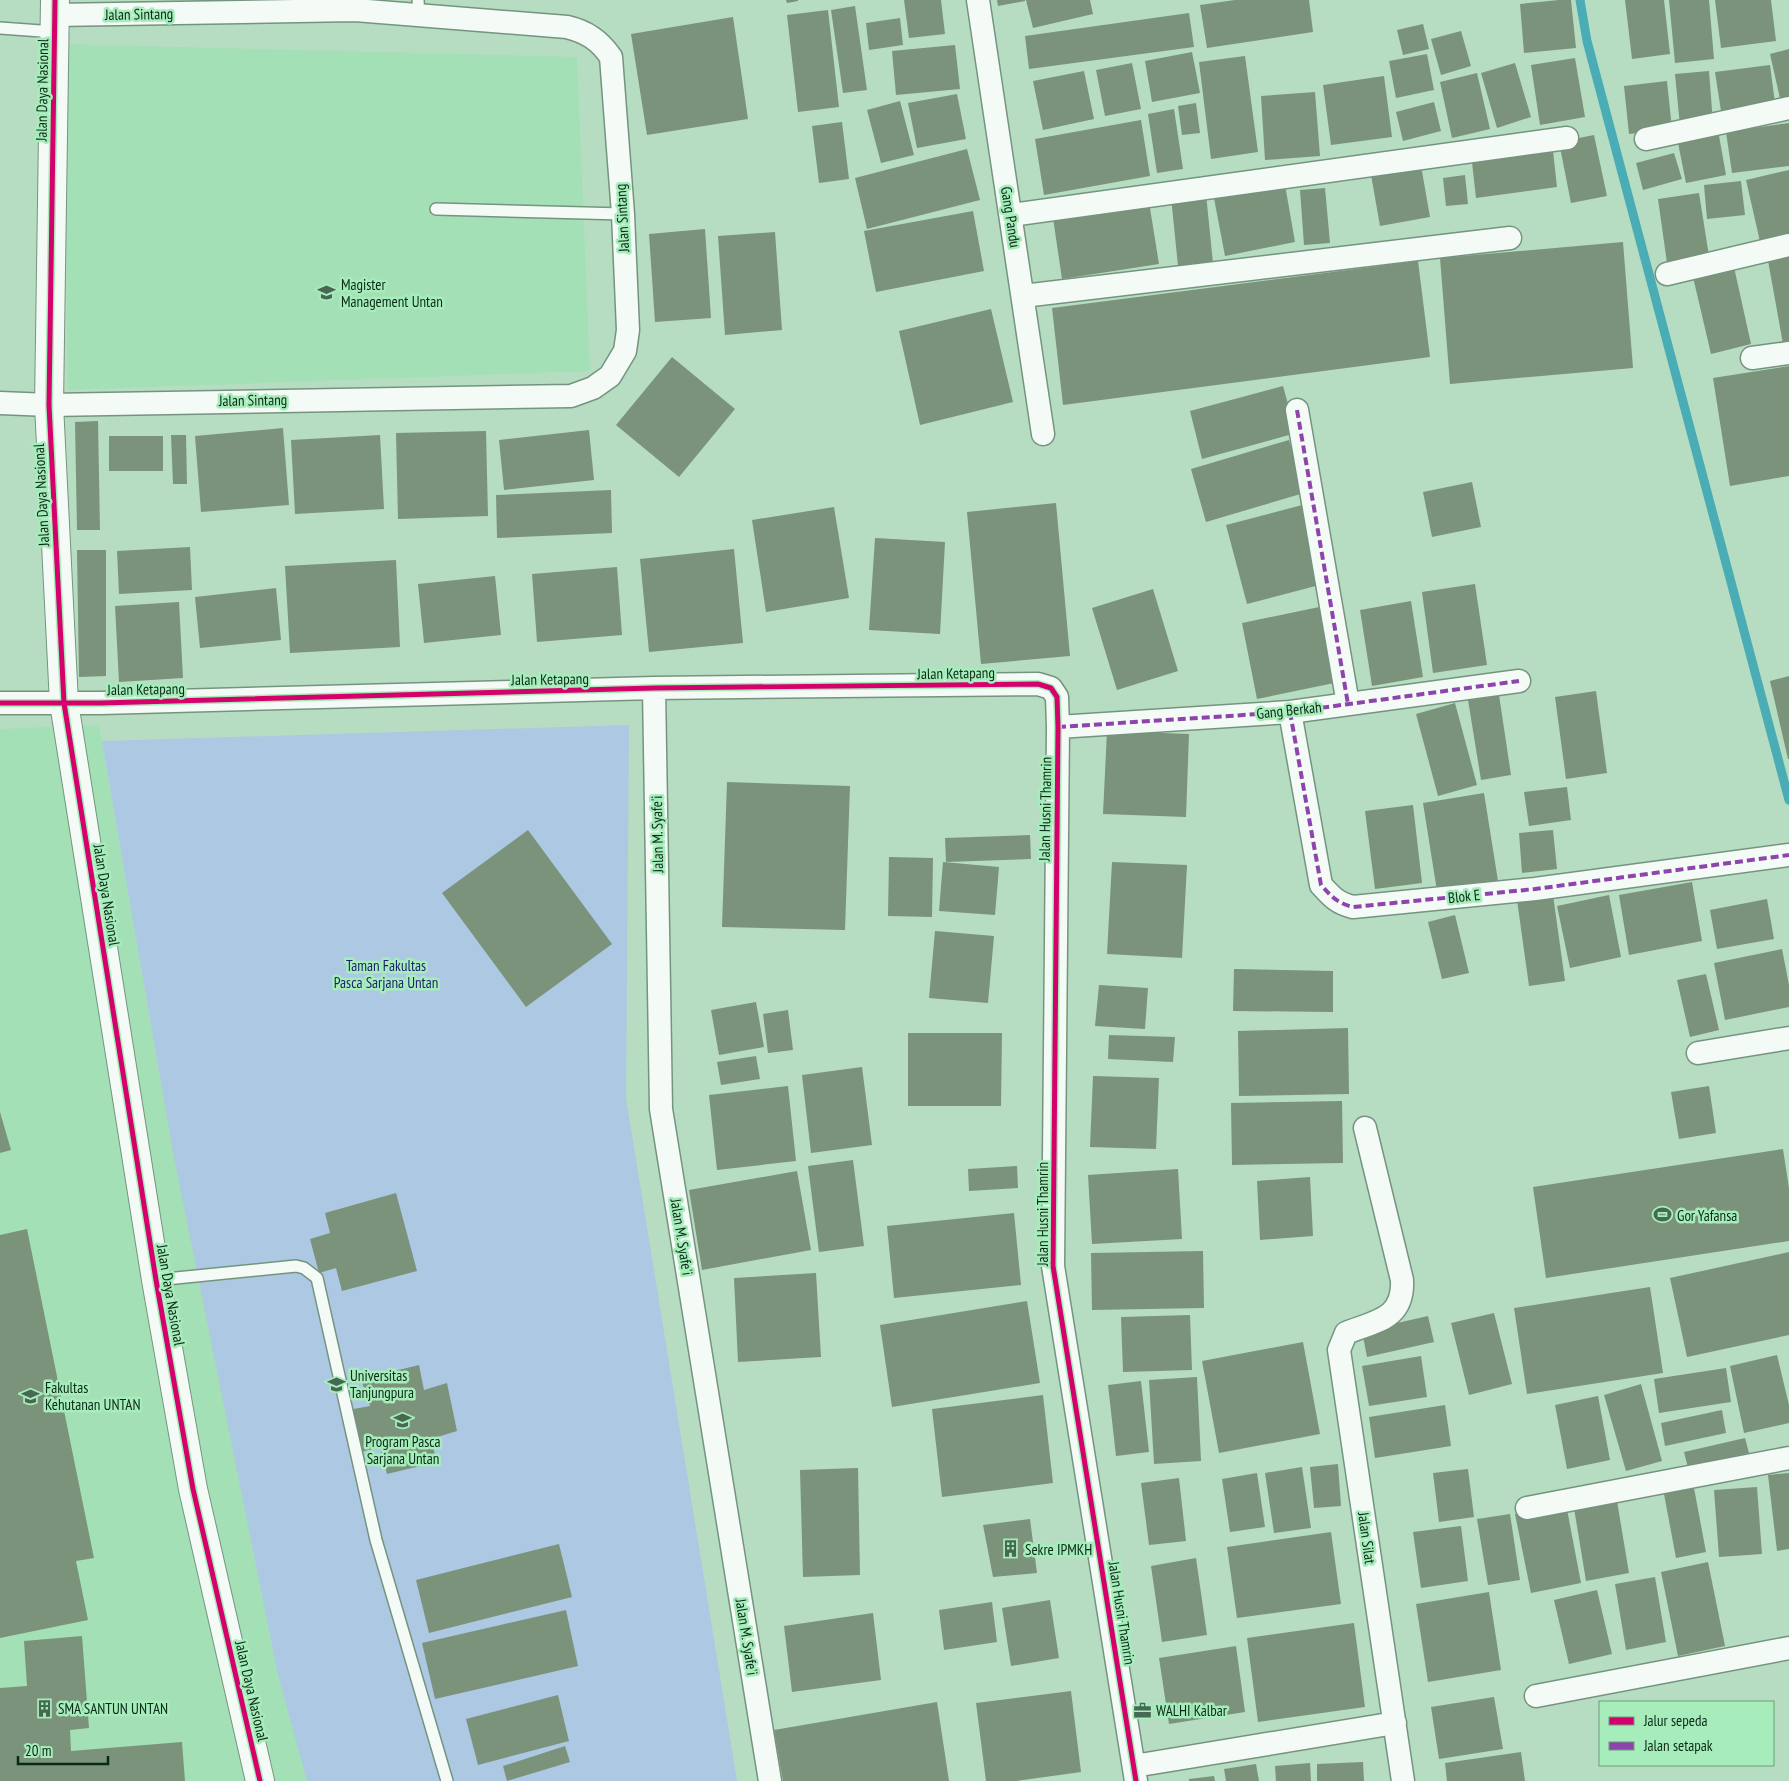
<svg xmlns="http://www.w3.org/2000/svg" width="1789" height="1781" font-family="'PT Sans Narrow',sans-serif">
<rect width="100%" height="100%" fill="#b6ddc1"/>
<path fill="#a3e0b6" d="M63,44L577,57L590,371L68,390Z
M99,725L172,1147L707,1605L737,1781H0V729Z"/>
<path fill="#adc8e3" d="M629,725L626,1098L737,1781H307L278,1675L172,1147L102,741Z"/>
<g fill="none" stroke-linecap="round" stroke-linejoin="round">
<path stroke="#4aadb5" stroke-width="9" d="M1580,0L1587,41L1789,800"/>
</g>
<path fill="#7b937a" d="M786,0H798V1L787,3Z
M904,0H941L945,34L909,38Z
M997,0H1025V1L998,6Z
M1026,0H1090L1093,14L1033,28Z
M1235,0H1309L1313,32L1207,48L1200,5Z
M1559,0H1571L1576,48L1524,53L1520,4Z
M1625,0H1664L1670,54L1632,59Z
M1669,0H1709L1714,59L1675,63Z
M1715,0H1771L1776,41L1721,48Z
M855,6L867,90L843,93L831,10Z
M828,10L839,107L798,112L787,15Z
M1189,13L1194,47L1029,69L1025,36Z
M733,17L748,119L647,135L631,34Z
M900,18L903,45L869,50L866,23Z
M1423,24L1429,49L1403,55L1397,30Z
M1461,31L1471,66L1441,75L1431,39Z
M955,45L960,89L896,95L892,51Z
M1789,49V101L1781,103L1770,54Z
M1192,52L1200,93L1152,102L1145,61Z
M1427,54L1434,90L1396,98L1389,61Z
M1245,56L1258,152L1211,159L1199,62Z
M1575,58L1585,117L1540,125L1531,65Z
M1132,63L1141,109L1105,116L1096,70Z
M1515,63L1531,117L1497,128L1481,73Z
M1770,65L1775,103L1721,111L1715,72Z
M1084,71L1094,119L1043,130L1033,81Z
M1709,71L1713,123L1680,126L1675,74Z
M1477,73L1490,129L1452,138L1440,82Z
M1384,76L1392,137L1331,145L1323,85Z
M1667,81L1672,129L1629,134L1624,86Z
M1315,92L1320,156L1265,160L1261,96Z
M957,94L966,139L917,148L908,103Z
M900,101L914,155L881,163L867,110Z
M1434,102L1441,131L1403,141L1396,112Z
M1196,103L1200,133L1182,135L1178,106Z
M1174,109L1183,169L1157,173L1148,114Z
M1141,120L1150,176L1044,195L1035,139Z
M842,122L849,179L819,183L812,126Z
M1789,123V166L1732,173L1726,132Z
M1718,130L1726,175L1686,183L1677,138Z
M1594,135L1607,196L1571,203L1559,142Z
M1552,142L1557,187L1476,198L1471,153Z
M967,149L980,200L867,229L855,178Z
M1674,153L1682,179L1643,190L1636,163Z
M1420,160L1430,217L1380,226L1370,169Z
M1789,170V239L1761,246L1746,180Z
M1465,175L1468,204L1446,206L1443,178Z
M1284,179L1295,242L1225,256L1213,193Z
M1741,181L1745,215L1707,219L1704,185Z
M1325,188L1330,243L1304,245L1300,190Z
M1699,193L1709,256L1667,263L1658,199Z
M1206,194L1213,263L1178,266L1171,197Z
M1149,202L1159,264L1062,279L1053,218Z
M973,211L984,271L876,292L864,231Z
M705,229L711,318L655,322L649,234Z
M775,232L782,330L725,335L718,236Z
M1623,242L1633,368L1450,384L1440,258Z
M1789,251V343L1783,344L1767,255Z
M1418,261L1430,357L1063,405L1052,308Z
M1734,267L1751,344L1711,354L1693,277Z
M991,309L1013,402L920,425L899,331Z
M672,357L735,409L679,477L616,425Z
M1789,366V476L1730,486L1713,378Z
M1283,386L1296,433L1202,459L1190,411Z
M98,421L100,530H77L75,422Z
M283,428L289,505L201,512L195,436Z
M589,430L594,480L504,490L499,440Z
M486,431L488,516L398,519L396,433Z
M171,435H186L187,484H173Z
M380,435L384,509L295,514L291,440Z
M109,436H163V471H109Z
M1289,440L1304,493L1206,522L1191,469Z
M1472,482L1481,527L1432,537L1423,492Z
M611,490L612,533L497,538L496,495Z
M1056,503L1070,656L981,664L967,512Z
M1306,504L1327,583L1247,604L1226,525Z
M834,507L849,598L766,612L752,520Z
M875,538L945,542L940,634L869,630Z
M190,547L192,590L119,594L117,551Z
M734,549L743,643L649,652L640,559Z
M77,550H106V676L79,677Z
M396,560L400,647L290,653L285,566Z
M617,567L622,635L537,642L532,574Z
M495,576L501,635L424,643L418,584Z
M1475,584L1487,665L1433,673L1422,592Z
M276,588L281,640L200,648L195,597Z
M1153,589L1178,671L1117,690L1092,608Z
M1411,601L1423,677L1372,686L1360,610Z
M179,602L183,678L119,682L115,606Z
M1324,606L1339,682L1257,699L1242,623Z
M1789,676V759H1788L1770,681Z
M1596,691L1607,773L1566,779L1555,697Z
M1499,695L1511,775L1481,780L1468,700Z
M1455,703L1477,785L1438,796L1416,714Z
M1107,731L1189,734L1186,817L1103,814Z
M727,782L850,786L845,930L722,927Z
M1567,787L1571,820L1529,826L1524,792Z
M1484,793L1498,881L1437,891L1423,803Z
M1413,805L1422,883L1375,889L1365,811Z
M528,830L612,944L526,1007L442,893Z
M1553,830L1557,869L1522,873L1519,833Z
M1030,835L1031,859L946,862L945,838Z
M889,857L933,858L932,917L888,916Z
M943,862L999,867L995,915L939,911Z
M1112,862L1187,865L1182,958L1107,954Z
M1692,882L1702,941L1629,955L1619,895Z
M1553,895L1565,981L1529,986L1517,900Z
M1609,895L1621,957L1570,968L1557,906Z
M1767,899L1774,939L1717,949L1710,910Z
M1455,915L1469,973L1442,979L1428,922Z
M935,931L994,936L988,1003L929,998Z
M1782,949L1789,985V1007L1725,1020L1714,963Z
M1234,969L1333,971V1012L1233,1011Z
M1706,974L1719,1030L1690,1037L1677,980Z
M1099,985L1148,988L1145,1029L1095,1026Z
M756,1002L764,1047L719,1055L711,1010Z
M788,1010L793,1050L768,1053L763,1014Z
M1348,1028L1349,1094L1239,1096L1238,1031Z
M908,1033H1002L1001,1106H908Z
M1109,1035L1175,1037L1173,1062L1108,1059Z
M756,1056L760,1079L721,1085L717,1062Z
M862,1067L872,1145L811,1153L802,1075Z
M1093,1076L1159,1078L1156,1149L1090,1147Z
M788,1086L796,1161L717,1170L709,1095Z
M1709,1086L1716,1133L1679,1139L1671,1092Z
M1342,1101L1343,1163L1232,1165L1231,1103Z
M0,1112L11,1150L0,1153Z
M1783,1149L1789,1188V1241L1546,1278L1533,1187Z
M853,1160L864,1246L819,1252L808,1166Z
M1017,1166L1018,1188L969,1191L968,1169Z
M1178,1169L1182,1239L1092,1244L1088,1175Z
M797,1171L811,1250L702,1270L689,1190Z
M1310,1177L1313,1236L1260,1240L1257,1181Z
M396,1193L417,1271L342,1291L336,1268L319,1273L310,1239L330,1233L325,1213Z
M1014,1213L1021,1285L894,1298L887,1226Z
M27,1229L94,1558L76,1561L88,1620L0,1638V1235Z
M1203,1251L1204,1308L1092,1310L1091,1253Z
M1789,1252V1335L1687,1357L1670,1278Z
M816,1273L821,1357L738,1362L734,1278Z
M1650,1287L1663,1373L1527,1394L1514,1308Z
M1027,1301L1040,1383L892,1407L880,1325Z
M1494,1313L1512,1384L1469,1395L1451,1323Z
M1190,1315L1192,1370L1123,1372L1121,1317Z
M1428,1316L1434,1342L1367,1357L1362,1331Z
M1303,1342L1320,1434L1219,1453L1202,1361Z
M1777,1355L1789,1405V1423L1744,1433L1730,1366Z
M1421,1356L1427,1397L1369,1406L1362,1366Z
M419,1365L424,1390L447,1383L457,1431L431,1439L437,1462L387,1474L380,1447L357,1453L348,1410L370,1406L361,1379Z
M1726,1368L1731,1402L1659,1413L1654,1379Z
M1197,1377L1201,1461L1154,1464L1149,1380Z
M1141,1381L1149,1452L1116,1456L1108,1385Z
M1641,1384L1662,1461L1626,1471L1604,1395Z
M1043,1395L1053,1483L942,1497L932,1409Z
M1598,1396L1610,1460L1567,1469L1555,1405Z
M1445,1405L1451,1446L1375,1458L1369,1417Z
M1722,1410L1726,1433L1665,1446L1661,1423Z
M1745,1438L1749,1453L1688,1468L1684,1452Z
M1338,1464L1341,1506L1314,1508L1310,1467Z
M1302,1467L1311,1528L1274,1533L1265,1473Z
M858,1468L860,1575L803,1577L800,1470Z
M1468,1469L1474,1517L1439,1522L1433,1473Z
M1257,1473L1265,1527L1230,1532L1222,1479Z
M1789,1473V1549L1777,1551L1768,1475Z
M1179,1478L1186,1541L1149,1545L1141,1483Z
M1757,1487L1762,1554L1719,1557L1714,1490Z
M1694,1488L1706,1552L1676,1558L1664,1494Z
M1617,1501L1629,1573L1586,1581L1574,1508Z
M1566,1504L1581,1583L1531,1593L1515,1514Z
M1510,1514L1520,1580L1488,1585L1477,1519Z
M1030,1519L1037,1573L993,1577L983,1525Z
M1461,1526L1468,1581L1421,1588L1413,1532Z
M1331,1532L1341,1604L1237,1618L1227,1547Z
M559,1544L572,1597L429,1633L416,1580Z
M1196,1558L1207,1635L1162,1642L1151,1566Z
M1708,1562L1725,1646L1678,1656L1661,1572Z
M1655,1577L1666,1642L1626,1650L1615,1584Z
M1597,1590L1612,1654L1569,1664L1554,1600Z
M1489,1592L1501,1670L1428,1682L1416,1604Z
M1050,1600L1059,1658L1011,1666L1002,1608Z
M992,1602L997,1642L944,1650L939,1610Z
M566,1610L578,1666L435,1699L422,1643Z
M873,1613L881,1680L792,1692L784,1626Z
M1354,1623L1365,1707L1258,1722L1247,1638Z
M82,1636L89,1728L70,1730L71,1751L182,1742L185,1781H0V1688L27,1686L24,1641Z
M1236,1646L1245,1712L1169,1724L1159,1658Z
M1071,1691L1081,1772L1016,1781H986L976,1703Z
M558,1695L569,1741L478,1765L466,1719Z
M1494,1697L1503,1749L1439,1759L1431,1707Z
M937,1702L949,1781H783L774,1730Z
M565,1746L570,1762L507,1781L503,1766Z
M1521,1752L1525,1781H1447L1445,1763Z
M1363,1762L1364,1781H1317V1764Z
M1310,1763L1311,1781H1276L1275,1766Z
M1256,1764L1259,1781H1226L1224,1769Z
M1214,1776L1215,1781H1189V1779Z"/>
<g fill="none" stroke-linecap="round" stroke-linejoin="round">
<defs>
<path id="service" d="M418,0L419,15
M0,28L55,32
M436,209L623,214
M156,1280L296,1266L304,1268L317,1278L376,1540L447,1781"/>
<path id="minor" d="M978,0L1043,434
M1646,139L1789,108
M1011,215L1567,138
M1667,274L1789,245
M1023,296L1510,238
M1752,358L1789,353
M0,403L49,405L571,396L593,388L610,376L625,351L628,330L623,214L611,57C599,40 587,32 567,27L355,10L55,15
M1297,410L1348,704
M654,688L661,1109L770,1781
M0,703H101L654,688L1038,684L1051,688L1057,697L1058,727L1053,1266L1136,1781
M1290,712L1321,885C1332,897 1337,903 1353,907L1535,889L1789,855
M1058,727L1290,712L1519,681
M1698,1053L1789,1038
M1365,1128L1402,1280C1404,1319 1376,1321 1346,1333L1339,1350L1403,1781
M1527,1508L1789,1458
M1536,1696L1789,1648
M1134,1766L1395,1723"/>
<path id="tertiary" d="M55,0L49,405L64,703L156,1280L193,1489L260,1781"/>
</defs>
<use href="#service" stroke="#75947f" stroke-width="14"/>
<use href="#minor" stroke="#75947f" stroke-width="25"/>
<use href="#tertiary" stroke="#75947f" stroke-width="30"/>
<use href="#service" stroke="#f4faf6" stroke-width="11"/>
<use href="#minor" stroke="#f4faf6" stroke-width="22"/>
<use href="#tertiary" stroke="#f4faf6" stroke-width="28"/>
<path stroke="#8e44ad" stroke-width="4" stroke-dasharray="8 4" stroke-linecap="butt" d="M1297,410L1348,704
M1290,712L1321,885C1332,897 1337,903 1353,907L1535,889L1789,855
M1058,727L1290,712L1519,681"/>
<defs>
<path id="cycleway" d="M55,0L49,405L64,703L156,1280L193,1489L260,1781
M0,703H101L654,688L1038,684L1051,688L1057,697L1058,727L1053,1266L1136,1781"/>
</defs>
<use href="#cycleway" stroke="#a6edbb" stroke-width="8"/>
<use href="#cycleway" stroke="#d6006c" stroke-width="5"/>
</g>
<defs>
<symbol id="university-bare" viewBox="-9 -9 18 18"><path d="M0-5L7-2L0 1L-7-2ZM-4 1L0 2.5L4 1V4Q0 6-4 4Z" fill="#476852" stroke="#a6edbb" stroke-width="2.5" paint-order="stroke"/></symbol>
<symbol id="stadium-bare" viewBox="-9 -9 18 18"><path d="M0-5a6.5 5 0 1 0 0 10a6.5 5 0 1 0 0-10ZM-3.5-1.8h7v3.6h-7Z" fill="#476852" stroke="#a6edbb" stroke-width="2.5" paint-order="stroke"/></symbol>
<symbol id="building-bare" viewBox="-9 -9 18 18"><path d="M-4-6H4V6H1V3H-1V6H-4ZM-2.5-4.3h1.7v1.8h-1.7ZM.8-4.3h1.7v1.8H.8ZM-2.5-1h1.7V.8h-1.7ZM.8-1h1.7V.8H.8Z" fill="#476852" stroke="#a6edbb" stroke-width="2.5" paint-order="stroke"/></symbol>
<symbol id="office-bare" viewBox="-9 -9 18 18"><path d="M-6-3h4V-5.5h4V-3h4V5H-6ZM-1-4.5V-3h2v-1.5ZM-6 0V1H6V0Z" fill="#476852" stroke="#a6edbb" stroke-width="2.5" paint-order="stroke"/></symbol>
</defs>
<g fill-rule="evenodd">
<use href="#university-bare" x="314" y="280" width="25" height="25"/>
<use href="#stadium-bare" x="1650" y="1202" width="25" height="25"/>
<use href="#university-bare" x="324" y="1372" width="25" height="25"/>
<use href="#university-bare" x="18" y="1384" width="25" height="25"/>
<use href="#university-bare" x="390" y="1408" width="25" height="25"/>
<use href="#building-bare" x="998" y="1536" width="25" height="25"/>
<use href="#building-bare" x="32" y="1696" width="25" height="25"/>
<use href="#office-bare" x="1130" y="1698" width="25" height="25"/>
</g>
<g text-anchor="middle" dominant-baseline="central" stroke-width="5" stroke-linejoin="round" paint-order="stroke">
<g font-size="15" fill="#0b2917" stroke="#a6edbb">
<text transform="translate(139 14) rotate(-1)">Jalan Sintang</text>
<text transform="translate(42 90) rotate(-89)">Jalan Daya Nasional</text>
<text transform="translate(1011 217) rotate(81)">Gang Pandu</text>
<text transform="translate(622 218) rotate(-93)">Jalan Sintang</text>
<text transform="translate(253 400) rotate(-1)">Jalan Sintang</text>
<text transform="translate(41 495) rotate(-93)">Jalan Daya Nasional</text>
<text transform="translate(956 673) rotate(-1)">Jalan Ketapang</text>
<text transform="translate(550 679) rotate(-1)">Jalan Ketapang</text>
<text transform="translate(146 689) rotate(-1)">Jalan Ketapang</text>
<text transform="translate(1289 710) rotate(-6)">Gang Berkah</text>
<text transform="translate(1045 809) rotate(-89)">Jalan Husni Thamrin</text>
<text transform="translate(657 834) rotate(-91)">Jalan M. Syafe'i</text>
<text transform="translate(107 895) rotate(81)">Jalan Daya Nasional</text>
<text transform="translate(1464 896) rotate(-6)">Blok E</text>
<text transform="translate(1042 1214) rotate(-90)">Jalan Husni Thamrin</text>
<text transform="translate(682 1237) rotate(81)">Jalan M. Syafe'i</text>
<text transform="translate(171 1295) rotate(80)">Jalan Daya Nasional</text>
<text transform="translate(1367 1538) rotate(82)">Jalan Silat</text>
<text transform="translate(1122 1613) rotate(81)">Jalan Husni Thamrin</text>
<text transform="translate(747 1637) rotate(81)">Jalan M. Syafe'i</text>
<text transform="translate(252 1691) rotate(77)">Jalan Daya Nasional</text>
</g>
<g font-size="15" fill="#0b2917" stroke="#a6edbb" text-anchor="start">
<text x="341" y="284">Magister<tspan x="341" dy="17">Management Untan</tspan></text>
<text x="1677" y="1215">Gor Yafansa</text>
<text x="350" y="1375">Universitas<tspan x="350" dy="17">Tanjungpura</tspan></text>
<text x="45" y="1387">Fakultas<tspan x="45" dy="17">Kehutanan UNTAN</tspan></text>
<text x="403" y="1441" text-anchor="middle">Program Pasca<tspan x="403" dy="17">Sarjana Untan</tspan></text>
<text x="1025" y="1549">Sekre IPMKH</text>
<text x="58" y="1708">SMA SANTUN UNTAN</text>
<text x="1156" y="1710">WALHI Kalbar</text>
</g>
<g font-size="15" fill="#1d1e6f" stroke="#a6edbb">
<text x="386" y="965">Taman Fakultas<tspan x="386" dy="17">Pasca Sarjana Untan</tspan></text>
</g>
</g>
<rect x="1599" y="1701" width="175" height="65" fill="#a6edbb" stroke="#689f79"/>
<rect x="1609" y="1717" width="25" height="8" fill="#d6006c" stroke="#689f79"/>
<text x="1644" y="1726" font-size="15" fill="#0b2917">Jalur sepeda</text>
<rect x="1609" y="1742" width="25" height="8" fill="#8e44ad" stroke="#689f79"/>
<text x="1644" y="1751" font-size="15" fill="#0b2917">Jalan setapak</text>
<path d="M18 1756v8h90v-8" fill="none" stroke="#0b2917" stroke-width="2.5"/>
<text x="25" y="1756" font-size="15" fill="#0b2917" stroke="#a6edbb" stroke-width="4" paint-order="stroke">20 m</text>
</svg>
